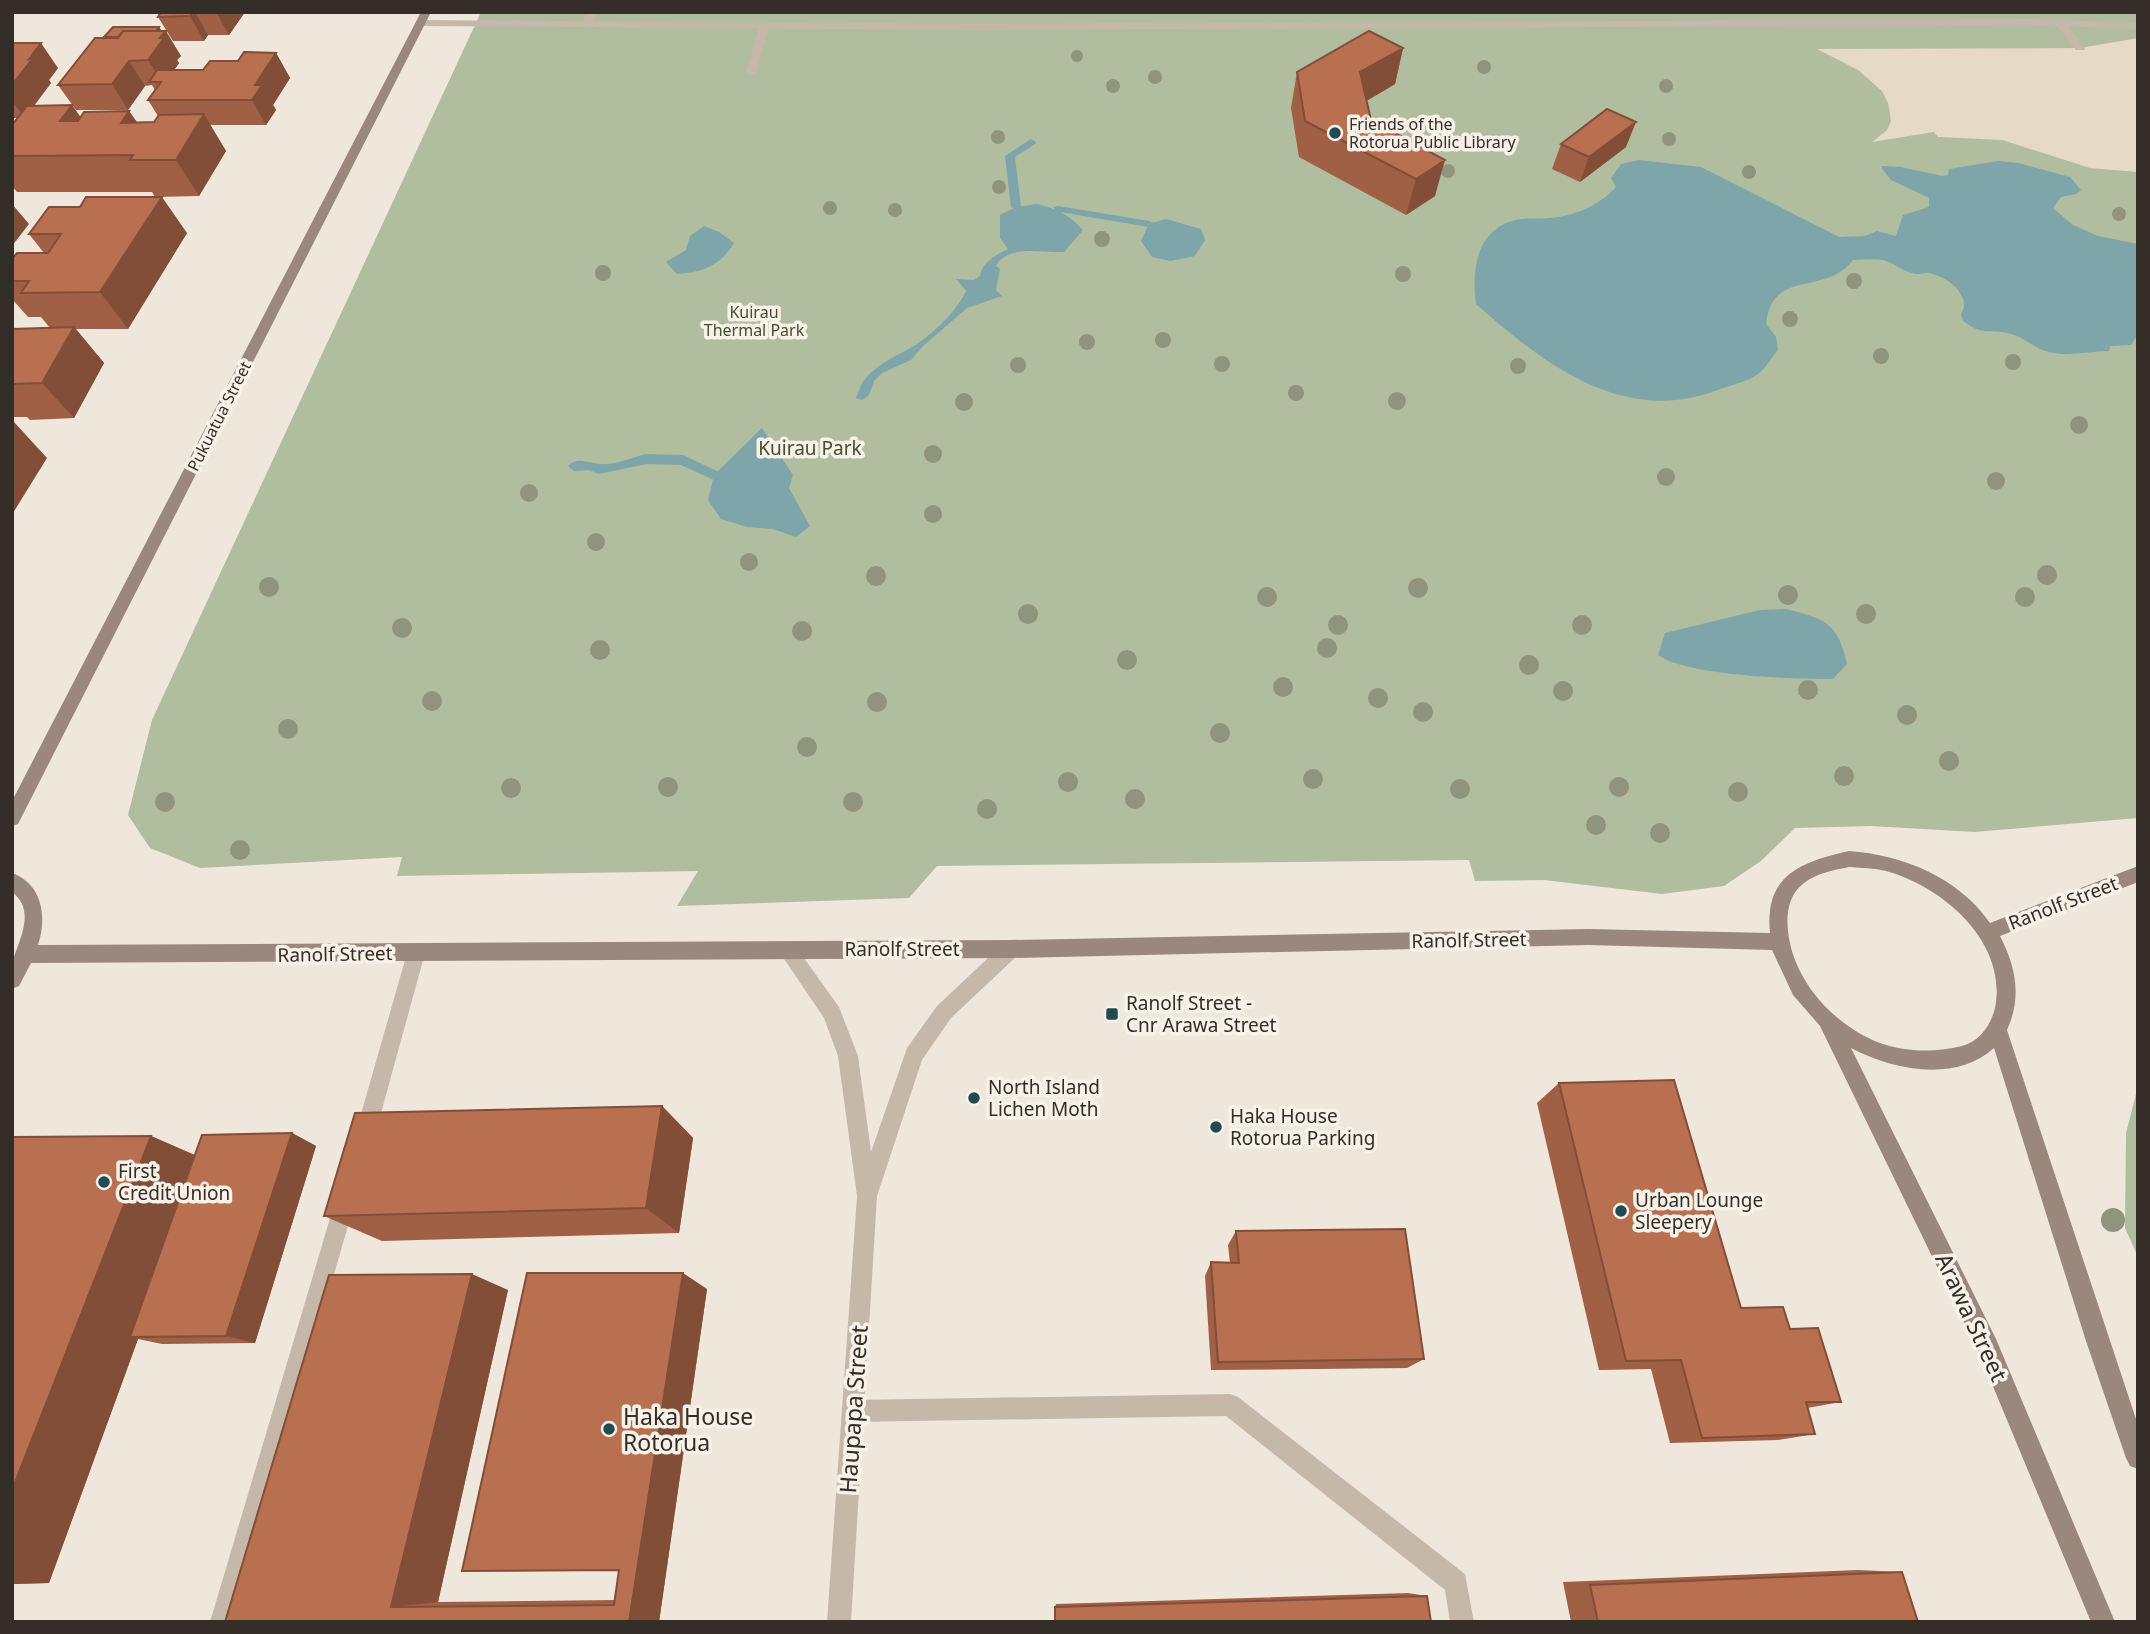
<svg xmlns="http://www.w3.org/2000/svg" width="2150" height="1634" font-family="'Noto Sans',sans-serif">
<rect width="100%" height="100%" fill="#efe7dc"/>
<path fill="#b0bd9e" d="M481,12H2138V818L1974,832L1871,826L1795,828L1761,861L1724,886L1662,894L1544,880L1475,881L1469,860L937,866L909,898L677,906L698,871L397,876L402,857L200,868L150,848L128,815L152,720Z
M2138,1086V1257L2125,1228L2126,1133Z"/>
<path fill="#e6d9c5" d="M2138,38V172L2090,168L2002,140L1938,137L1934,132L1872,142L1887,130L1891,121L1888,103L1882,91L1858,70L1817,49L2080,48Z"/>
<path fill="#7ea5a9" d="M1639,160L1701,167L1839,237L1865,236L1877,231L1896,236L1903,215L1929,207V198L1891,180L1882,169V166L1901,167L1942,176L1948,175L1949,169L1998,161L2018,163L2070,177L2081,190L2076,194L2061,197L2053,208L2073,225L2098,236L2138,244V334L2131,345L2110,346L2109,351C2089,351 2068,357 2049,352C2036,349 2026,339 2014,335C1993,327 1985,338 1963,321L1961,314C1973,296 1946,275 1928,273C1923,273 1917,275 1912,273C1903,271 1895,264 1886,261C1876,258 1864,260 1853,260C1826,297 1772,267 1766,324L1776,337L1778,350C1772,357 1766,368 1758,374C1748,382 1730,385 1718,390C1623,426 1544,364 1476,304C1471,268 1477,226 1521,219C1530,218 1540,219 1549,218C1573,217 1600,205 1616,187L1611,178L1621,164Z
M1037,204C1058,209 1069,215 1083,230L1064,252C1042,253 1008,244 996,266L1000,269L996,290L1002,296L967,308L922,347L911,360L882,373L874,381L869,395L862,400L856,398C859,391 861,383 866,378C877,365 893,357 907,350C928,339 956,313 966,291L956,279L974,280L980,276C982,262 996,255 1008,249L1000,238V215L1016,207Z
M1166,219L1201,229L1205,240L1195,256L1170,261L1152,257L1141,241L1149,224Z
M704,226L719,232L734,243C720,266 703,272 677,274L666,262L686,250L690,236Z
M762,428L793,475L789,488L810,526L796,537L773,529L747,527L721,519L708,500L714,475Z
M1786,609C1825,619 1838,622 1847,664L1833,679C1794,679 1687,676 1658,655L1665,633L1760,610Z"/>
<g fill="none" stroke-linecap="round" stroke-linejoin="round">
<path fill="#7ea5a9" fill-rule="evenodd" d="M1031,139L1036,142L1035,144L1015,157L1021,207L1016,210L1011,207L1005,156Z
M1058,206L1149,221L1155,224L1149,227L1054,211V207Z
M646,454L683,455L719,472L721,475L714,480L681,465L646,464L599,474L589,470L574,471L568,466C577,456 588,463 600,464C613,466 633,457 646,454Z"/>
<path fill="#c6b8a9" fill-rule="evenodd" d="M587,12H597L592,25L587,28L582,25Z
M2056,21H2064L2085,48L2084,50H2076L2055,23Z
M760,25L769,27L756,73L751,76L746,73Z
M416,944L423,947L425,953L375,1135L372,1142L365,1145L358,1142L355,1135L407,953L409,947Z
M346,1188L353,1191L356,1198L234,1622H210L336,1198L339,1191Z
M1230,1394L1238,1397L1465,1574L1474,1622H1450L1445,1590L1226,1416L853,1422L845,1419L842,1411L845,1403L853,1400Z"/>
<path fill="#c6b8a9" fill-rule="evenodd" d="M2030,19L2138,23V29L2030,25L984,30L420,26L415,23L420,20L984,24Z
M1011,940L1018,943L1020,949L1018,955L951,1018L922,1060L877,1196L851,1622H827L857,1196L838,1056L824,1018L778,950L780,944L787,941L794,944L839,1007L858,1056L871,1152L907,1048L937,1006L1004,943Z"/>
<path fill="#99887b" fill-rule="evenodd" d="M421,12H431L18,824L12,826V801Z
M1849,851C1903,855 1958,877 1990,923L2138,866V882L2000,936C2016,967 2022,997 2007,1030L2138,1425V1469L2130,1466L2126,1458L2086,1341L1994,1048C1955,1083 1893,1070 1851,1048L1996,1339L2115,1622H2091L1980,1355L1820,1026L1793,995L1772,950L1588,945L1011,958L31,963L19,986L12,989C12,980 10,968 13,960C20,938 36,910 12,892V873C43,884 47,918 38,945L1011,940L1588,929L1770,933C1764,875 1801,862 1849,851ZM1849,867C1861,868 1874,868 1886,871C1944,887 2008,943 1995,1008C1991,1025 1979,1042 1962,1046C1934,1053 1904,1052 1877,1042C1832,1023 1793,980 1788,931C1786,913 1789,894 1804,883C1817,873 1834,870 1849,867Z"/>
</g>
<g fill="#90947d">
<circle cx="1077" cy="56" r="6"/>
<circle cx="1484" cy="67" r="7"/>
<circle cx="1155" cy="77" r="7"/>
<circle cx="1113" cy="86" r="7"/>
<circle cx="1666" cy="86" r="7"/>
<circle cx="998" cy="137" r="7"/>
<circle cx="1669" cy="139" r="7"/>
<circle cx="1448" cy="171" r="7"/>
<circle cx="1749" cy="172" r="7"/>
<circle cx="999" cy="187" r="7"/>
<circle cx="830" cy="208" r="7"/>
<circle cx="895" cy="210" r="7"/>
<circle cx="2119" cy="214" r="7"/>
<circle cx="1102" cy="239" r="8"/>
<circle cx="603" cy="273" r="8"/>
<circle cx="1403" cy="274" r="8"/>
<circle cx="1854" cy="281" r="8"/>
<circle cx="1790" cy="319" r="8"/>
<circle cx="1163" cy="340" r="8"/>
<circle cx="1087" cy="342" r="8"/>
<circle cx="1881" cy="356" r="8"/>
<circle cx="2013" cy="362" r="8"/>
<circle cx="1222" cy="364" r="8"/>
<circle cx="1018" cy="365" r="8"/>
<circle cx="1518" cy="366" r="8"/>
<circle cx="1296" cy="393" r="8"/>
<circle cx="1397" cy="401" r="9"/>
<circle cx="964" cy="402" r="9"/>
<circle cx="2079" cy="425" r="9"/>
<circle cx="933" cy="454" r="9"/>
<circle cx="1666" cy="477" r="9"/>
<circle cx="1996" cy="481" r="9"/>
<circle cx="529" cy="493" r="9"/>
<circle cx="933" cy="514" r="9"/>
<circle cx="596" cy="542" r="9"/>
<circle cx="749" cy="562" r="9"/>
<circle cx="2047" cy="575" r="10"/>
<circle cx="876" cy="576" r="10"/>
<circle cx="269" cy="587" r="10"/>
<circle cx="1418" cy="588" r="10"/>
<circle cx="1788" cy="595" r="10"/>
<circle cx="1267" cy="597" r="10"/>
<circle cx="2025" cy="597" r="10"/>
<circle cx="1028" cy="614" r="10"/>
<circle cx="1866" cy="614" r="10"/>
<circle cx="1338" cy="625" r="10"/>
<circle cx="1582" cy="625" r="10"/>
<circle cx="402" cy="628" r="10"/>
<circle cx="802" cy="631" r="10"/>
<circle cx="1327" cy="648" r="10"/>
<circle cx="600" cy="650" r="10"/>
<circle cx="1127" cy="660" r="10"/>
<circle cx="1529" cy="665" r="10"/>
<circle cx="1283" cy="687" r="10"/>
<circle cx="1808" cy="690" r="10"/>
<circle cx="1563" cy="691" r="10"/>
<circle cx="1378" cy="698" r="10"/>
<circle cx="432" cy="701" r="10"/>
<circle cx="877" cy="702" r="10"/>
<circle cx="1423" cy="712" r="10"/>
<circle cx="1907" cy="715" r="10"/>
<circle cx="288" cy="729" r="10"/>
<circle cx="1220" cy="733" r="10"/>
<circle cx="807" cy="747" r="10"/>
<circle cx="1949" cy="761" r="10"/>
<circle cx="1844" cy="776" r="10"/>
<circle cx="1313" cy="779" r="10"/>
<circle cx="1068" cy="782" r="10"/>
<circle cx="668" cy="787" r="10"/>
<circle cx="1619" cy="787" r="10"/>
<circle cx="511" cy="788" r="10"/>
<circle cx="1460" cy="789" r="10"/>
<circle cx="1738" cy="792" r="10"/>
<circle cx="1135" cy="799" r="10"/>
<circle cx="165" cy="802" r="10"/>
<circle cx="853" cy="802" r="10"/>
<circle cx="987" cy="809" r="10"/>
<circle cx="1596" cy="825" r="10"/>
<circle cx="1660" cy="833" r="10"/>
<circle cx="240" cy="850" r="10"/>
<circle cx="2113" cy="1220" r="12"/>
</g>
<path fill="#9f6045" d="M161,12H245L229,35H208L204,41H173L158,17Z
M159,27L181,56L177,60L179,63L174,70H203L276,53L290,78L273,105L276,110L266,125H210L226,151L199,196L155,197L152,192H17L12,186V125L18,118H12V43L58,68L49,80L51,83L33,106L72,105L80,117L129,111L137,122H154L158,116L148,100L155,90L152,85L145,86L128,110H76L58,85L105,38Z
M1403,48L1395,84L1366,101L1371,120L1435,196L1406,215L1299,157L1291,108L1297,72Z
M1561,144L1626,147L1580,182L1552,169Z
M187,233L128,329H76L104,363L74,418L30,420L27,417H12V329L50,328L41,317H28L12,299V259L44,253L29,234Z
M1559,1083L1741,1308L1841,1402L1807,1408L1815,1434L1778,1440L1670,1443L1651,1369L1599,1370L1537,1103Z
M662,1106L693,1138L679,1233L382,1241L324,1216Z
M292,1133L316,1146L255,1343L162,1344L138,1339L49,1583L12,1584V1137L151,1136L195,1155Z
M1236,1231L1424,1359L1407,1368L1211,1370L1205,1276L1211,1262L1230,1263L1228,1245Z
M707,1289L659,1622H225L508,1290L438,1602L615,1600Z
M1858,1570L1902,1572L1918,1622H1571L1563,1582Z
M1408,1593L1427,1596L1055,1607L1056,1604Z"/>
<path fill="#824e38" d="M193,12H195L208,35L204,41L190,16Z
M216,12H245L229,35Z
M159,27L163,34L166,31L181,56L177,60L179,63L164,85L148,60L152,37Z
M41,43L58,68L49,80L51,83L25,118L12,101V85L29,59Z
M1403,48L1395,84L1353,109L1360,72Z
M276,53L290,78L273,105L276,110L266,125L252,100L255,85Z
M129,61L145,86L128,110L112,84Z
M72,105L98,142L60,121Z
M129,111L154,148L121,123Z
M204,114L226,151L199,196L176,160Z
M1636,122L1626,147L1580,182L1589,157Z
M1445,160L1435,196L1406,215L1416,179Z
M162,197L187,233L128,329L100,292Z
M12,204L29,224L12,246Z
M74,327L104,363L74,418L42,383Z
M14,422L47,458L13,513L12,425Z
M662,1106L693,1138L679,1233L646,1208Z
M292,1133L316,1146L255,1343L226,1336Z
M151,1136L203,1159L130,1337L138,1339L49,1583L12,1584V1490Z
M683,1273L707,1289L659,1622H629Z
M472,1274L508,1290L438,1602L391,1607Z"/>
<path fill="#b97050" stroke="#824e38" stroke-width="2" d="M161,12H193L190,16L158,17Z
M113,27H159L156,31H123L118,37H104Z
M123,31H166L160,38H164L148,60L129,61L112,84L58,85L95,38H118Z
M1369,31L1403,48L1360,72L1371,120L1445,160L1416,179L1305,121L1297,72Z
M12,43H41L29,59L33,58L12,85Z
M244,52L276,53L255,85H262L252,100H148L161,82H149L157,70H203L210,61H238Z
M72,105L60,121H78L84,112L129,111L121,123L154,122L159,115L204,114L176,160H130L133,155L12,156V125L27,106Z
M1607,109L1636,122L1589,157L1561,144Z
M86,197H162L100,292L21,293L29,281H12V259L17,253H48L61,234H29L49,207H80Z
M74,327L42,383L12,384V329Z
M1674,1080L1741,1308L1783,1307L1790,1329L1818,1328L1841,1402H1806L1815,1434L1702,1438L1681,1360L1626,1361L1559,1083Z
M662,1106L646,1208L324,1216L355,1113Z
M292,1133L226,1336L130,1337L202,1135Z
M151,1136L12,1490V1137Z
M1405,1229L1424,1359L1218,1362L1211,1262L1239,1263L1236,1231Z
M527,1273H683L629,1622H225L329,1275L472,1274L391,1607L614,1605L619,1570L462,1571Z
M1902,1572L1918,1622H1598L1590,1585Z
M1427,1596L1431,1622H1055V1607Z"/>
<g fill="#224b51" stroke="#f7f1e8" stroke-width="2.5">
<circle cx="1335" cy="133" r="7"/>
<rect x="1105" y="1007" width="14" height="14" rx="3.5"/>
<circle cx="974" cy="1098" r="7"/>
<circle cx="1216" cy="1127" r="7"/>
<circle cx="104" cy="1182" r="7"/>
<circle cx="1621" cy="1211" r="7"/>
<circle cx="609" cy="1429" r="7"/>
</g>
<g text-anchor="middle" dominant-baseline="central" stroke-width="7" stroke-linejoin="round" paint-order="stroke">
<g font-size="16" fill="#342d28" stroke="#f7f1e8" text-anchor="start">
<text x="1349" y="124">Friends of the<tspan x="1349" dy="18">Rotorua Public Library</tspan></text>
</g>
<g font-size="16" fill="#42502f" stroke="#f7f1e8">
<text x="754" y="312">Kuirau<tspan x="754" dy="18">Thermal Park</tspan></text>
</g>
<g font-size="16" fill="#342d28" stroke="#f7f1e8">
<text transform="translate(219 416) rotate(-63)">Pukuatua Street</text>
</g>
<g font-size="19" fill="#42502f" stroke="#f7f1e8">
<text x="810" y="448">Kuirau Park</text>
</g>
<g font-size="19" fill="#342d28" stroke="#f7f1e8">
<text transform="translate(2063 903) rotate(-21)">Ranolf Street</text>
<text transform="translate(1469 940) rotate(-1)">Ranolf Street</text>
<text x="902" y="949">Ranolf Street</text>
<text transform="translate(335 954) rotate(-1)">Ranolf Street</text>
</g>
<g font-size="19" fill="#342d28" stroke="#f7f1e8" text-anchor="start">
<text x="1126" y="1003">Ranolf Street -<tspan x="1126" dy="22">Cnr Arawa Street</tspan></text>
<text x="988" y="1087">North Island<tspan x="988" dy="22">Lichen Moth</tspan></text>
<text x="1230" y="1116">Haka House<tspan x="1230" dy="22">Rotorua Parking</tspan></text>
<text x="118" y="1171">First<tspan x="118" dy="22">Credit Union</tspan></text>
<text x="1635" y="1200">Urban Lounge<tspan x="1635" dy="22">Sleepery</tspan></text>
</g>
<g font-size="23" fill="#342d28" stroke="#f7f1e8">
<text transform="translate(1972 1317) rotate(65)">Arawa Street</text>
<text transform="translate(853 1409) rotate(-86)">Haupapa Street</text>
</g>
<g font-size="23" fill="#342d28" stroke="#f7f1e8" text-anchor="start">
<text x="623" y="1416">Haka House<tspan x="623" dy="26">Rotorua</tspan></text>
</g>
</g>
<rect width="2150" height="1634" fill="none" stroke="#342d28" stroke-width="28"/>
</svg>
